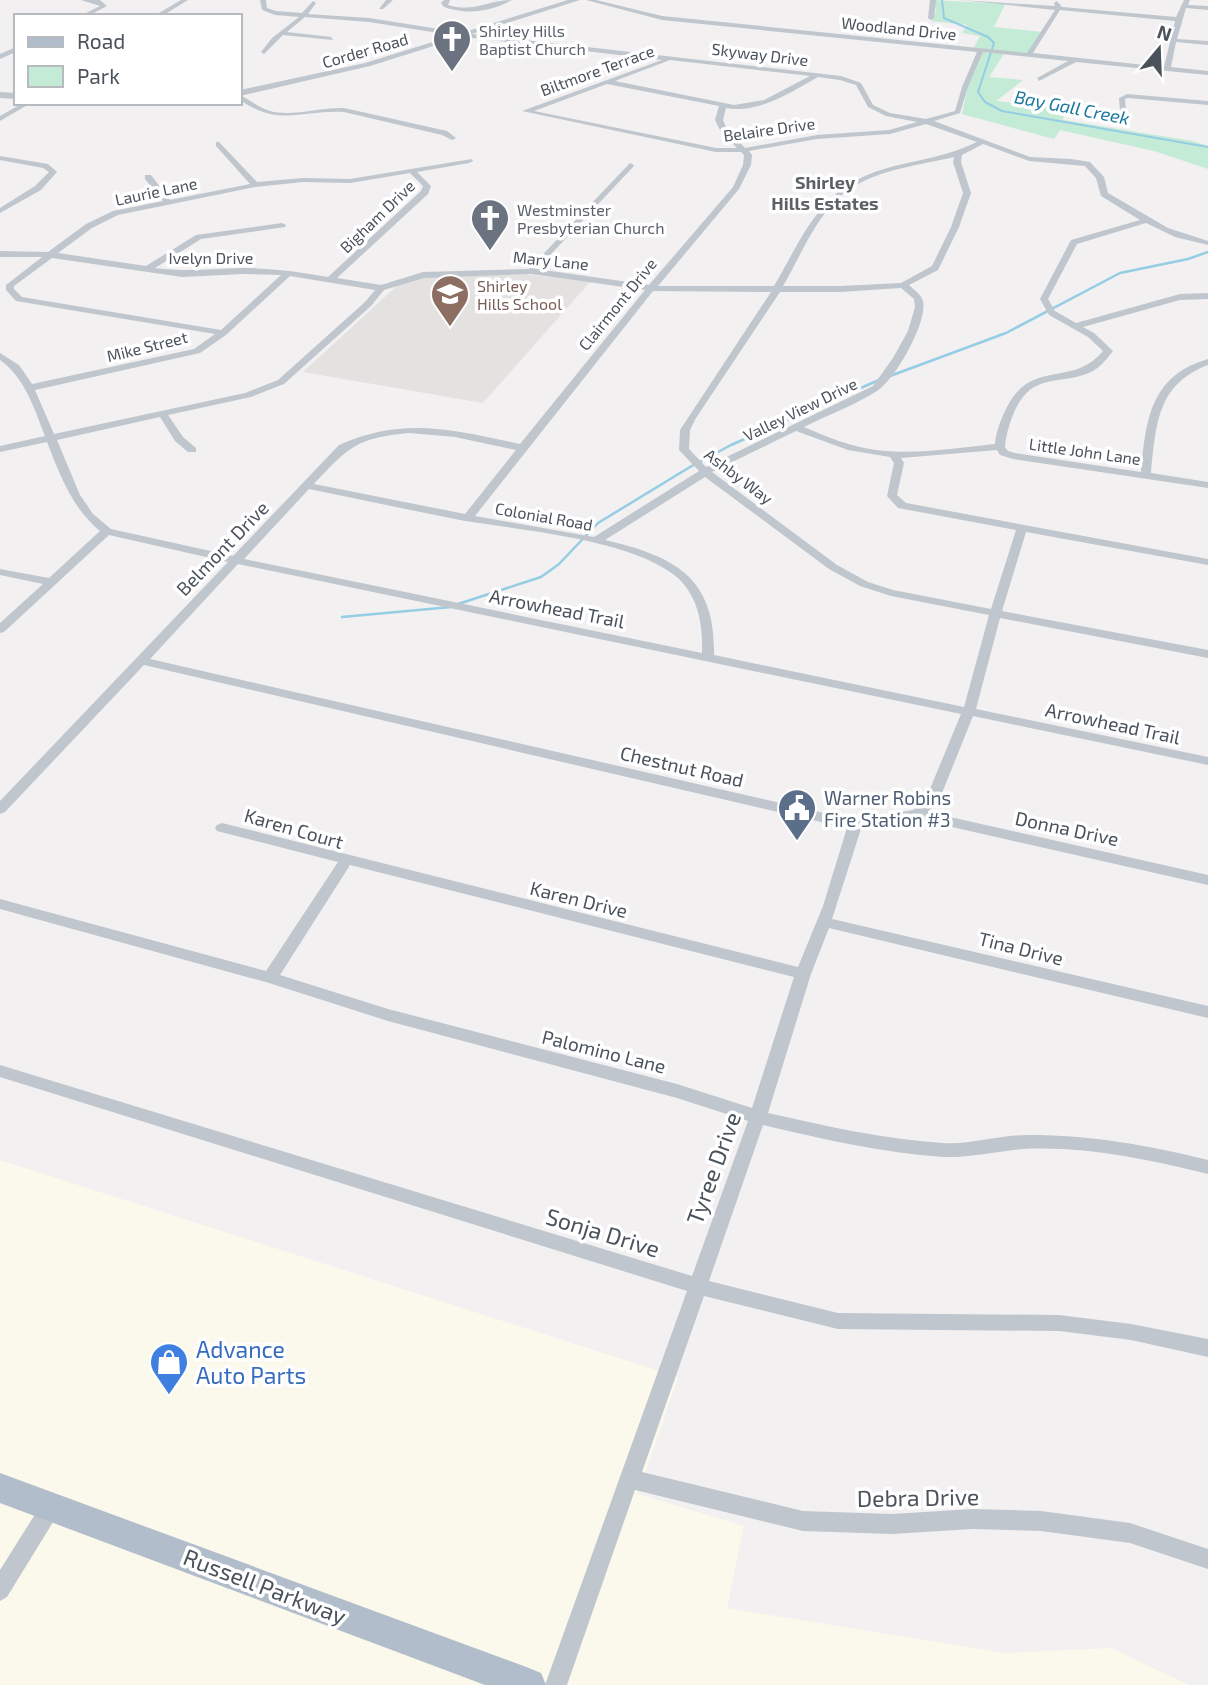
<svg xmlns="http://www.w3.org/2000/svg" width="1208" height="1685" font-family="'Exo 2',sans-serif">
<rect width="100%" height="100%" fill="#f2f0f0"/>
<path fill="#fbf8ec" d="M0,1160L678,1377L638,1494L744,1526L727,1608L1005,1653L1111,1648L1189,1685H0Z"/>
<path fill="#e3e2e1" d="M508,272L590,282L483,403L303,372L399,284L426,277Z"/>
<path fill="#c3ebd6" d="M934,0L1005,4L994,27L1042,32L1027,54L973,49L980,36L962,33L967,25L931,21L936,11Z
M983,52L1004,54L989,77L1023,80L996,101L1065,109L1063,120L1193,141L1208,146V169L1154,151L1060,130L1054,139L962,114L968,86Z"/>
<g fill="none" stroke-linecap="round" stroke-linejoin="round">
<path stroke="#94cde4" stroke-width="2" d="M942,0L944,18L988,37L994,43L978,92L985,102L1002,111L1208,147"/>
<path stroke="#94cde4" stroke-width="2.5" d="M890,376L1006,333L1120,273L1188,259L1208,252
M458,604L541,577L559,564L598,523L690,467L731,445L879,380
M342,617L451,607"/>
<path fill="#c0c6cd" fill-rule="evenodd" d="M81,0H100L107,6L88,16H80L100,6Z
M181,0H188L162,16H154Z
M260,0H266L267,8L276,11L302,13L313,1L316,3L308,14L369,18L464,33L841,76L861,83L873,105L890,113L926,119L955,111L962,87L977,52L662,20L586,0H596L662,16L1027,53L1055,10L960,0L1055,6L1054,3L1057,1L1062,7L1176,17L1184,0H1190L1188,5L1208,6V10L1186,8L1177,39L1208,41V45L1176,42L1171,67L1208,71V75L1076,62L1039,81L1037,78L1068,61L983,52L968,87L960,113L934,121L1030,157L1071,159L1090,162L1104,177L1108,193L1168,228L1208,241V245L1175,237L1146,223L1077,244L1048,299L1055,311L1076,323L1180,294L1208,293V299L1180,300L1083,327L1094,333L1113,351C1106,360 1100,368 1089,373C1056,386 1034,372 1015,410C1010,422 1006,434 1005,447L1008,451L1015,453L1141,472C1146,420 1150,376 1208,359V365C1157,384 1156,425 1151,473L1208,482V488L1013,459L1000,455L997,450L901,458L904,463L897,495L906,503L1208,559V565L1026,532L1002,611L1208,650V658L1000,618L976,709L1208,757V765L973,716L938,803L928,812L1208,875V885L917,819L861,829L832,919L1208,1006V1018L829,928L811,974L768,1113C825,1126 884,1139 942,1143C970,1145 999,1135 1028,1135C1092,1135 1146,1145 1208,1160V1174C1147,1159 1086,1146 1023,1149C997,1151 969,1158 943,1157C883,1153 822,1139 763,1125L709,1281L838,1313L1059,1315L1131,1324L1208,1339V1357L1131,1340L1059,1331L838,1329L704,1296L642,1472L803,1511L892,1514L973,1509L1041,1511L1130,1523L1208,1549V1569L1130,1543L1041,1531L973,1529L892,1534L803,1531L635,1490L567,1685H545L687,1291L0,1077V1065L692,1276L748,1121L677,1098L388,1021L269,983L0,909V899L266,971L338,862L217,831L215,828L217,825L222,823L798,967L823,906L847,828L144,665L5,812L0,814V801L228,562L109,535L4,632L0,633V623L43,584L0,575V569L49,578L100,531C72,508 60,475 47,442L0,452V446L45,436C34,408 25,378 0,360V353L19,365L32,384L194,349L215,334L16,301L6,290V285L42,257H0V251L48,252L86,224L113,211L163,201L145,179V175H151L170,200L250,184L216,146V142H219L257,182L303,178L350,179L472,159L473,161L469,163L417,172L431,186L428,194L337,278L381,285L423,272L529,269L630,163L634,165L633,167L537,269L649,285L733,187L743,165L744,155L741,152H716L522,111L662,60L464,37L369,22L305,17L287,32L331,37L333,40L283,35L264,54L261,52L272,38L299,17L275,15L262,10ZM1060,10L1175,21L1164,67L1033,53ZM670,60L810,76L764,100L734,105L615,81ZM818,77L840,80L856,85L868,107L886,116L917,122L889,130L817,135L745,148L727,129L723,120L726,108C759,114 791,92 818,77ZM607,84L719,106L715,120L721,132L737,148H716L534,111ZM926,124L977,142C947,157 915,160 884,169C820,188 805,233 774,286H658L739,189L751,165L752,155L749,151L817,139L890,134ZM983,144L1029,161L1085,166L1096,178L1101,196L1140,220L1071,240L1040,299L1049,315L1088,337L1103,351C1073,388 1032,358 1007,407C1001,419 996,431 995,444C956,448 915,455 876,450C851,447 828,437 804,427C828,415 855,405 877,391C895,380 928,322 923,301C921,294 914,290 909,285L938,270L959,227L971,193L961,162L962,155ZM954,157L953,162L963,193L951,227L932,266L901,283L840,286H783C802,254 818,210 850,189C879,169 921,165 954,157ZM410,173L423,186L421,191L328,277C300,272 271,268 242,268C212,269 185,272 155,268L201,239L285,227L286,225L282,223L196,235L146,266L58,253L92,228L118,215L255,187L303,182L350,183ZM52,258L182,277L243,274L281,275L221,330L22,297L14,289V286ZM531,274L645,290L520,444C454,430 404,416 339,445L233,556L111,529L93,514L80,495L57,440L160,417L175,441L188,452H196V448L183,437L168,415L251,397L284,384L371,306L384,290L424,278ZM290,276L375,290L365,302L278,380L245,393L54,434L35,390L200,353L226,335ZM901,288L914,299L915,307L908,331L893,358L873,386L706,467L689,449L690,430L696,418L780,292H840ZM653,291L771,292L680,430L679,450L699,471L594,537L475,516ZM796,431L848,450L890,457L894,463L887,496L898,508L1016,530L991,609L893,590L868,582L837,565L712,472ZM409,433L455,437L516,450L465,514L314,484C349,447 356,438 409,433ZM705,477L829,569L860,586L891,596L989,615L964,707L714,655C716,577 674,556 605,540ZM309,489C359,499 409,510 460,520C518,530 636,539 679,579C699,599 703,626 702,653L244,559ZM238,564L961,714L925,801L913,810L855,820L150,659ZM350,865L794,977L752,1108L677,1084L388,1009L280,975Z
M386,0H393L383,9H379Z
M444,0H450L448,5C474,13 488,0 512,0C491,12 467,15 444,7L441,3Z
M930,0H936L934,18L931,20L928,18Z
M16,47V52L0,59V54Z
M1127,94L1208,101V105L1128,98L1125,99L1126,110L1120,111L1119,98Z
M240,95C250,100 259,108 270,111C291,117 321,107 344,108L447,131L456,138L452,140L442,135L344,112C301,110 279,127 240,100Z
M23,103H31L0,121V116Z
M0,156L48,164L57,172L41,190L0,213V208L35,186L49,172L43,168L0,160Z
M51,1497L58,1500L61,1507L58,1514L7,1597L0,1601V1570L44,1500Z"/>
<path fill="#c0c6cd" fill-rule="evenodd" d="M568,0H580L370,66L240,96V90L365,63Z
M0,92L16,93V99L0,98Z"/>
<path fill="#b2bdcc" fill-rule="evenodd" d="M0,1473L529,1668L541,1673L546,1685H485L0,1503Z"/>
</g>
<defs>
<symbol id="church-pin" viewBox="-11 -11 22 30"><path d="M0 17L-7.5 6A9.5 9.5 0 1 1 7.5 6Z" fill="#6b7280" stroke="#fff"/><path d="M-1.2-6h2.4v3.5h3.3v2.4h-3.3V6h-2.4V-.1h-3.3v-2.4h3.3Z" fill="#fff"/></symbol>
<symbol id="school-pin" viewBox="-11 -11 22 30"><path d="M0 17L-7.5 6A9.5 9.5 0 1 1 7.5 6Z" fill="#8d6e63" stroke="#fff"/><path d="M0-5L7-2L0 1L-7-2ZM-4 1L0 2.5L4 1V4Q0 6-4 4Z" fill="#fff"/></symbol>
<symbol id="civic-pin" viewBox="-11 -11 22 30"><path d="M0 17L-7.5 6A9.5 9.5 0 1 1 7.5 6Z" fill="#5c6f8a" stroke="#fff"/><path d="M-.6-6.5H3V-4.5H.6V-3L4-1V1h2V6H-6V1h2V-1L-.6-3ZM-1.2 2.5V6h2.4V2.5Z" fill="#fff"/></symbol>
<symbol id="shop-pin" viewBox="-11 -11 22 30"><path d="M0 17L-7.5 6A9.5 9.5 0 1 1 7.5 6Z" fill="#3f7fe0" stroke="#fff"/><path d="M-5-2.5h2.3a2.7 3.5 0 0 1 5.4 0H5L5.5 6h-11ZM-1.5-2.5h3a1.5 2.3 0 0 0-3 0Z" fill="#fff"/></symbol>
</defs>
<g fill-rule="evenodd">
<use href="#church-pin" x="430" y="17" width="44" height="60"/>
<use href="#church-pin" x="468" y="196" width="44" height="60"/>
<use href="#school-pin" x="428" y="272" width="44" height="60"/>
<use href="#civic-pin" x="775" y="786" width="44" height="60"/>
<use href="#shop-pin" x="147" y="1340" width="44" height="60"/>
</g>
<g text-anchor="middle" dominant-baseline="central" stroke-width="7" stroke-linejoin="round" paint-order="stroke">
<g font-size="16" fill="#4a525c" stroke="#fff">
<text transform="translate(899 28) rotate(6)">Woodland Drive</text>
<text transform="translate(365 50) rotate(-16)">Corder Road</text>
<text transform="translate(760 54) rotate(7)">Skyway Drive</text>
<text transform="translate(597 70) rotate(-20)">Biltmore Terrace</text>
<text transform="translate(769 129) rotate(-8)">Belaire Drive</text>
<text transform="translate(156 191) rotate(-12)">Laurie Lane</text>
<text transform="translate(377 216) rotate(-44)">Bigham Drive</text>
<text x="211" y="257">Ivelyn Drive</text>
<text transform="translate(551 260) rotate(6)">Mary Lane</text>
<text transform="translate(617 304) rotate(-51)">Clairmont Drive</text>
<text transform="translate(147 346) rotate(-14)">Mike Street</text>
<text transform="translate(800 409) rotate(-26)">Valley View Drive</text>
<text transform="translate(1085 451) rotate(8)">Little John Lane</text>
<text transform="translate(739 476) rotate(37)">Ashby Way</text>
<text transform="translate(544 516) rotate(10)">Colonial Road</text>
</g>
<g font-size="16" fill="#5b616d" stroke="#fff" text-anchor="start">
<text x="479" y="30">Shirley Hills<tspan x="479" dy="18">Baptist Church</tspan></text>
<text x="517" y="209">Westminster<tspan x="517" dy="18">Presbyterian Church</tspan></text>
</g>
<g font-size="16" fill="#785e54" stroke="#fff" text-anchor="start">
<text x="477" y="285">Shirley<tspan x="477" dy="18">Hills School</tspan></text>
</g>
<g font-size="18" font-style="italic" fill="#1a779f" stroke="#fff">
<text transform="translate(1072 107) rotate(11)">Bay Gall Creek</text>
</g>
<g font-size="18" font-weight="bold" fill="#5d6064" stroke="#fff">
<text x="825" y="182">Shirley<tspan x="825" dy="21">Hills Estates</tspan></text>
</g>
<g font-size="19" fill="#4a525c" stroke="#fff">
<text transform="translate(222 548) rotate(-46)">Belmont Drive</text>
<text transform="translate(557 608) rotate(11)">Arrowhead Trail</text>
<text transform="translate(1113 723) rotate(12)">Arrowhead Trail</text>
<text transform="translate(682 766) rotate(13)">Chestnut Road</text>
<text transform="translate(294 828) rotate(16)">Karen Court</text>
<text transform="translate(1067 828) rotate(12)">Donna Drive</text>
<text transform="translate(579 899) rotate(14)">Karen Drive</text>
<text transform="translate(1021 948) rotate(14)">Tina Drive</text>
<text transform="translate(604 1051) rotate(14)">Palomino Lane</text>
</g>
<g font-size="19" fill="#4e5e75" stroke="#fff" text-anchor="start">
<text x="824" y="797">Warner Robins<tspan x="824" dy="22">Fire Station #3</tspan></text>
</g>
<g font-size="23" fill="#4a525c" stroke="#fff">
<text transform="translate(713 1168) rotate(-70)">Tyree Drive</text>
<text transform="translate(603 1232) rotate(17)">Sonja Drive</text>
<text transform="translate(918 1497) rotate(-1)">Debra Drive</text>
<text transform="translate(265 1586) rotate(21)">Russell Parkway</text>
</g>
<g font-size="23" fill="#366cbe" stroke="#fff" text-anchor="start">
<text x="196" y="1349">Advance<tspan x="196" dy="26">Auto Parts</tspan></text>
</g>
</g>
<rect x="14" y="14" width="228" height="91" fill="#ffffff" stroke="#b7babe" stroke-width="2"/>
<rect x="28" y="37" width="35" height="10" fill="#b2bdcc" stroke="#b7babe" stroke-width="2"/>
<text x="77" y="49" font-size="21" fill="#4a525c">Road</text>
<rect x="28" y="66" width="35" height="21" fill="#c3ebd6" stroke="#b7babe" stroke-width="2"/>
<text x="77" y="84" font-size="21" fill="#4a525c">Park</text>
<g transform="translate(1159 49) rotate(19)" stroke="#ffffff" stroke-width="5" paint-order="stroke">
<path d="M0-5L12 26L0 18L-12 26Z" fill="#4a525c"/>
<text y="-10" font-size="19" font-weight="bold" text-anchor="middle" fill="#4a525c">N</text>
</g>
</svg>
